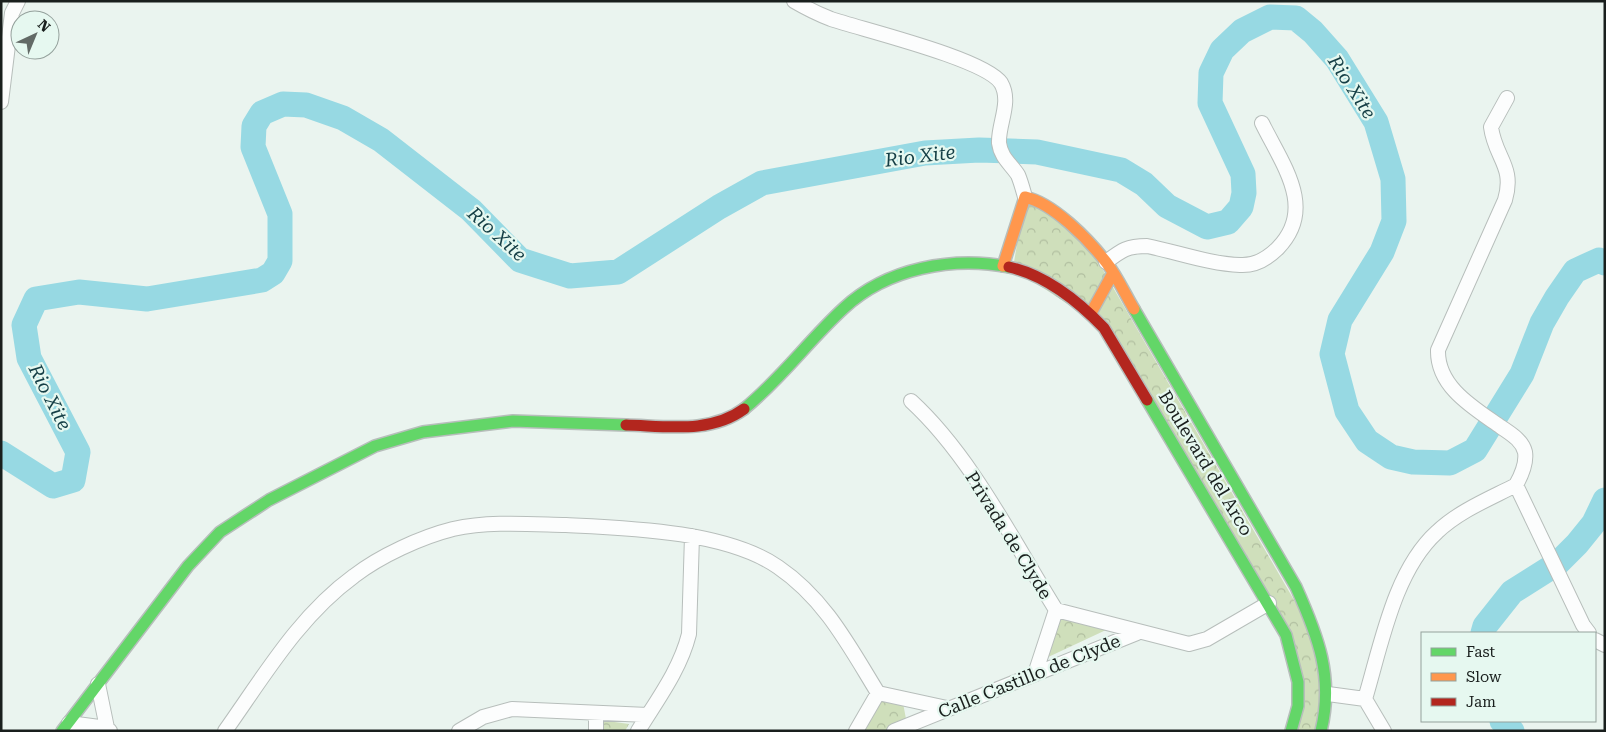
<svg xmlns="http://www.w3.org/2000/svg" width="1606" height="732" font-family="'Roboto Serif',serif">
<defs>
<pattern id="park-crowns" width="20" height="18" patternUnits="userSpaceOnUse" patternTransform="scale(1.25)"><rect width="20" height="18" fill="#cfdfbb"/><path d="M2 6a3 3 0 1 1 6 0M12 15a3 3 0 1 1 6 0" fill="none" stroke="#b1bfa0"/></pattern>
</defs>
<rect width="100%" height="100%" fill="#eaf4ef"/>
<path fill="url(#park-crowns)" d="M1025,197L1085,239L1320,645L1321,731H1291L1294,657L1104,328L1013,268Z
M1060,617L1106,630L1044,659Z
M878,699L903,703L906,719L885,731L865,730L862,725Z
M600,720L629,724L625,731H601Z"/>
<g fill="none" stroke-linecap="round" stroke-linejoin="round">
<path stroke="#97d9e3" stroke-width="25" d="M1,453L53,486L73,480L78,452L29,358L24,325L36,299L79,292L147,299L262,280L273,273L280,261V214L253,147L254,126L262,113L283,104L306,105L343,118L381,140L471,210L520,260L570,276L618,272L719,207L762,183L925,153L979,150L1037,152L1121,170L1144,184L1167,206L1207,227L1228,222L1241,207L1244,193L1243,174L1210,103L1211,73L1222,50L1242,31L1270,17L1296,18L1313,32L1337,59L1376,122L1393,179L1394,221L1382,252L1340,320L1332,354L1347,411L1367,441L1391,457L1413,462L1450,463L1475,450L1522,374L1542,323L1557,297L1575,271L1599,260L1605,263
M1483,633L1485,626L1512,592L1558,563L1577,544L1594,523L1605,500
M1502,721L1512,731"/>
<defs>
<path id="street" d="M794,1C806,8 818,14 831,19C864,30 985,59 1001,83C1012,102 998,124 999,143C1001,158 1011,164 1018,175C1021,182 1023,190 1025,197
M1507,98L1491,127C1495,158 1515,166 1505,200L1438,350C1437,387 1474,408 1501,427C1511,434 1522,440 1525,452C1527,464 1521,476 1516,485L1583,625L1589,633
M1,102L12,13L18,1
M1106,262C1122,250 1127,246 1147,246C1177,252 1210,264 1240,265C1255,266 1268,258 1278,248C1317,208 1282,164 1262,123
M911,401C971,456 1013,541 1056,610L1189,644L1207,639L1269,603
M1595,640L1605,645
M1035,674L1056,610
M98,684L107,728L110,731
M878,693L947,708
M1328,694L1365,699L1384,731
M1365,699C1381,646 1394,571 1437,532C1459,511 1489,499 1516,485
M596,713V731
M69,723L107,728
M225,731C264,676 299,616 354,576C380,556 421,537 453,529C490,521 527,524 566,525C628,528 726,531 778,567C825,599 849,646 878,693L856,731
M459,731L483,717L512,709L648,715
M638,731C657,700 680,670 689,634L692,536
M894,731L1137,633"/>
<path id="fast" d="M1134,309L1296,587C1318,636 1334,677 1321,731
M1147,400L1286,635L1298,682V706L1291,731
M744,409C781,379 809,340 844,308C887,268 953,256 1009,267
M62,731L188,566L220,532L269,500L375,446L423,432L513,421L626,425"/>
<path id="slow" d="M1003,266L1025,197C1053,203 1088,239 1106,262C1117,276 1125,294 1134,309
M1091,313L1113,273"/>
<path id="jam" d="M1009,267C1045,275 1079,302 1104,328L1147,400
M626,425C666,426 710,434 744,409"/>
</defs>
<use href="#street" stroke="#b7bebb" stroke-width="16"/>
<use href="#fast" stroke="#b7bebb" stroke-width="14"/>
<use href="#slow" stroke="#b7bebb" stroke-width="14"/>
<use href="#jam" stroke="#b7bebb" stroke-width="14"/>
<use href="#street" stroke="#fcfdfd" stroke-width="14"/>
<use href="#fast" stroke="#63d668" stroke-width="11"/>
<use href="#slow" stroke="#ff974d" stroke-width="11"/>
<use href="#jam" stroke="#b3261e" stroke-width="11"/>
</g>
<g text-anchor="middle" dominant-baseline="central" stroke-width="4.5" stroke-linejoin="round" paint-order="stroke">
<g font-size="18" fill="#191f1d" stroke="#e6f8f0">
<text transform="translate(1206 463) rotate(59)">Boulevard del Arco</text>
<text transform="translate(1009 535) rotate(58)">Privada de Clyde</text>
<text transform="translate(1029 676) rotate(-22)">Calle Castillo de Clyde</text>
</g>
<g font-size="19" font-style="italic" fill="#143e45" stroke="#e6f8f0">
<text transform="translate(1352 87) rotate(57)">Rio Xite</text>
<text transform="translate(920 156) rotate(-7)">Rio Xite</text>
<text transform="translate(497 234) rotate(42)">Rio Xite</text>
<text transform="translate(50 397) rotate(63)">Rio Xite</text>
</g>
</g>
<rect width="1606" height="732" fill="none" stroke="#191f1d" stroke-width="5"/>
<rect x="1421" y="632" width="175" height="90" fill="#e6f8f0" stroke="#94a19c"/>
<rect x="1431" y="648" width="25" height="8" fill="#63d668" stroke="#94a19c"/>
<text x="1466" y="657" font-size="15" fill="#191f1d">Fast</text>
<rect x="1431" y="673" width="25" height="8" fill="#ff974d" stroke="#94a19c"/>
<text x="1466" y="682" font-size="15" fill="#191f1d">Slow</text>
<rect x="1431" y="698" width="25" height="8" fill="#b3261e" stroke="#94a19c"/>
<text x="1466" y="707" font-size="15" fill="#191f1d">Jam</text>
<g transform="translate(35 35) rotate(44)"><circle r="24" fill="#e6f8f0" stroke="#94a19c"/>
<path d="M0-4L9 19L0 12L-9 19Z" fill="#626a66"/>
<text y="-8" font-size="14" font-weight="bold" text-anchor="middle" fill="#191f1d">N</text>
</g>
</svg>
